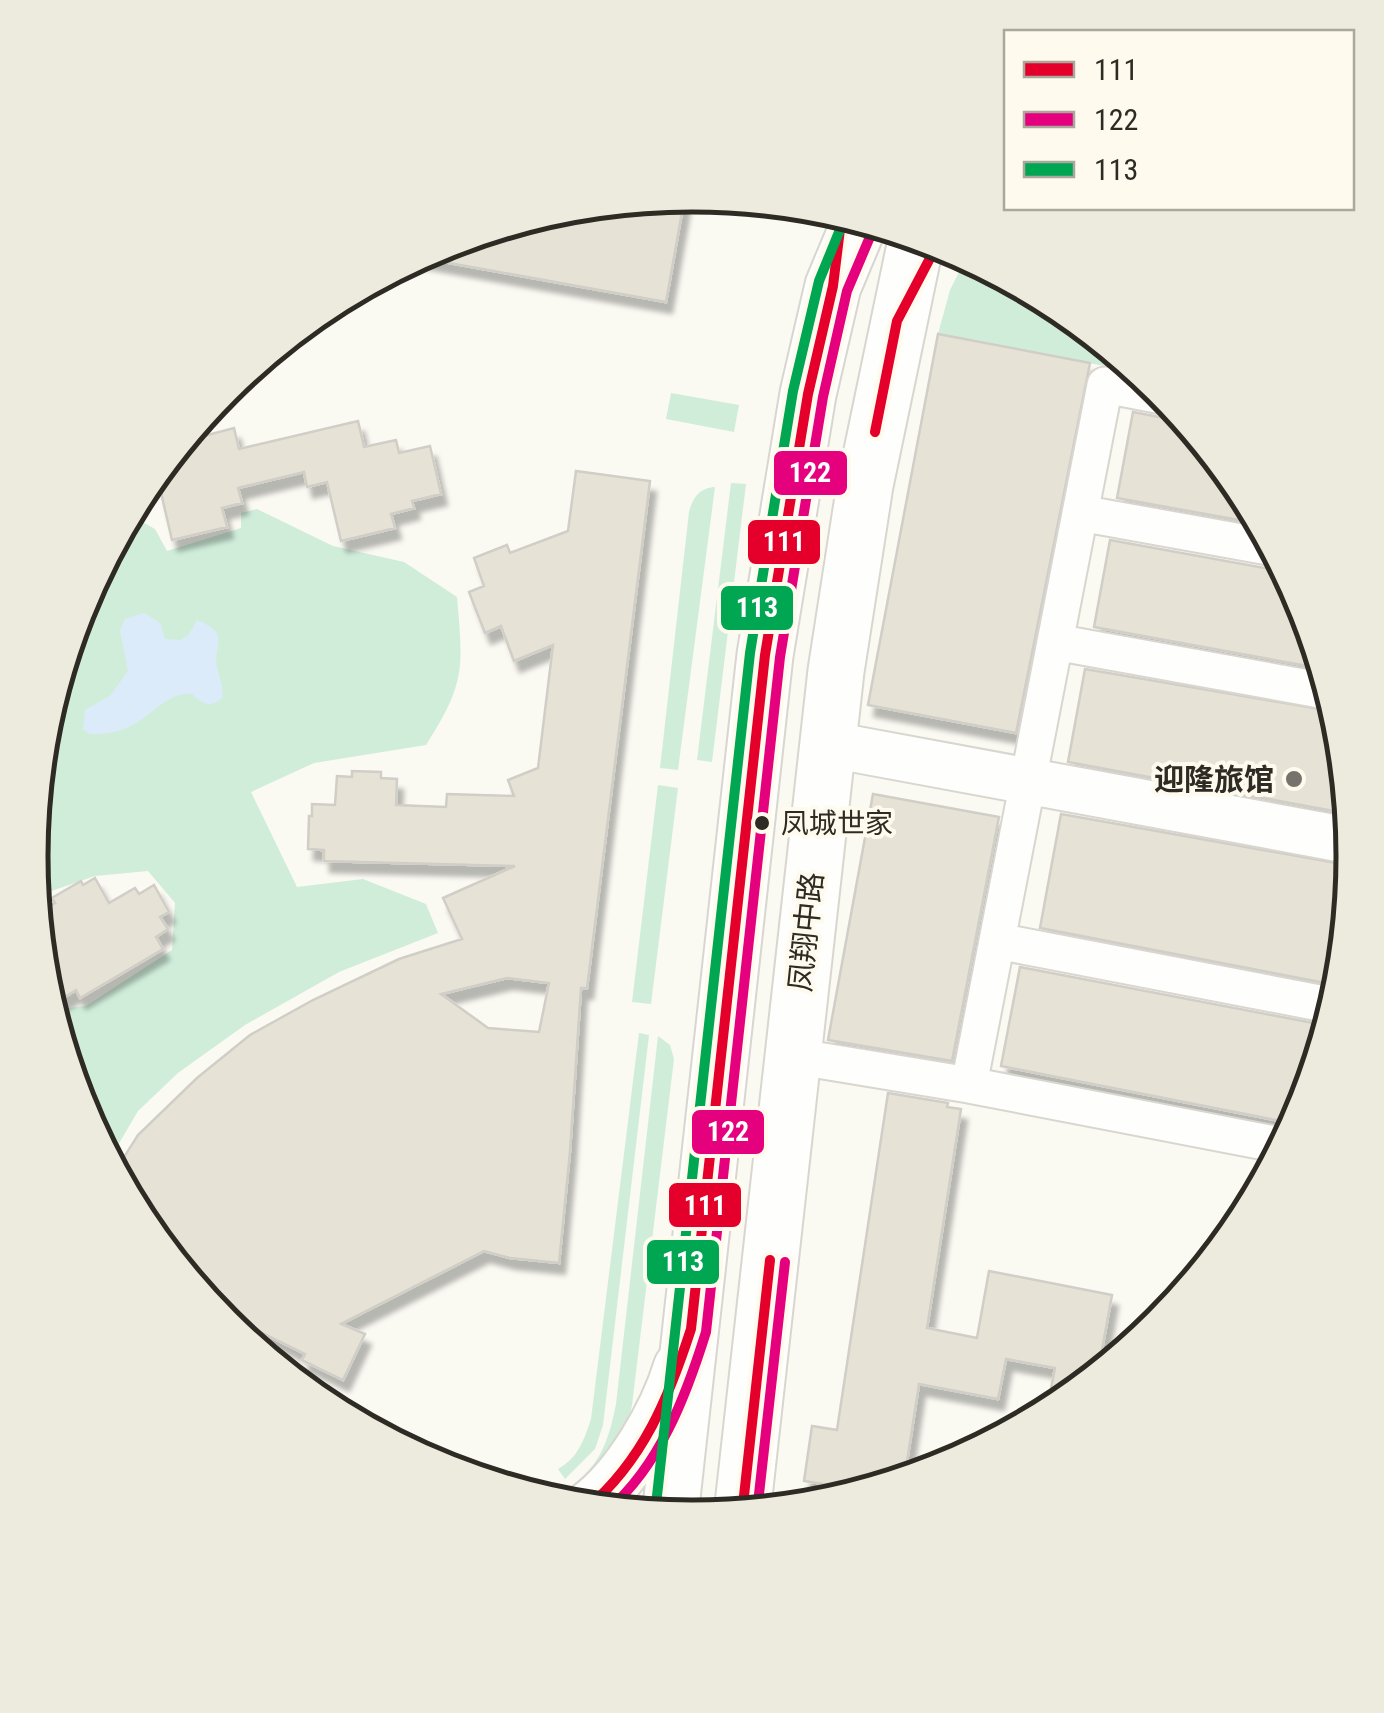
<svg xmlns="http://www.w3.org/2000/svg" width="1384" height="1713" font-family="'Roboto Condensed','Noto Sans SC',sans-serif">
<defs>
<filter id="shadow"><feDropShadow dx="6" dy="11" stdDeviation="2.5" flood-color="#0004"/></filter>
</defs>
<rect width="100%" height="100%" fill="#faf9f2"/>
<path fill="#d0edda" d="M967,256L1060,306L1141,373L938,334L950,290Z
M671,393L739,405L734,432L666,419Z
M731,483L746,484L712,762L697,760Z
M715,487L678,770L660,768L689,512C693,498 699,488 715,487Z
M257,509L333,546L404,562L457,597C463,667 466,683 426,745L314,763L251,792L297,887L363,879L426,904L438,933L339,972L245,1025L178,1073L138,1111L114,1152C86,1139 78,1103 70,1075L74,1071L70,1033L56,1030L50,1010L86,1006L172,950L175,903L148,871L95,876L34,897L30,856L43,727L81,603L128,514L155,529L167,551L241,528V513Z
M658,785L678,788L651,1004L632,1002Z
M639,1033L649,1035L603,1425L595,1449L565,1479L558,1469C578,1458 584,1440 591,1419Z
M658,1036L670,1045L674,1059L632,1405L625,1437L579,1497L571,1486C601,1465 609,1439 616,1404Z"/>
<path fill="#dcebf9" d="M144,613L160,623L165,639L180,640L188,636L197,620C232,634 213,645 217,667C219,678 224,685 222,698C210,709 202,703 192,694C169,692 154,713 136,723C121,732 107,734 90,734L83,729L85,710L110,696L128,671L120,631L125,619Z"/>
<path fill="#e6e3d6" stroke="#d0cec7" stroke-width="2.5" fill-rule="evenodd" filter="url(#shadow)" d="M685,195L666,302L416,257L439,245L563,207Z
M938,334L1090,363L1016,733L868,705Z
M1133,412L1164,418L1180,413L1243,489L1261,524L1117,498Z
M199,418L204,436L234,428L239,449L358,421L364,447L396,440L399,453L430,446L441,494L412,501L414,508L391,514L395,528L341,541L327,482L307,487L304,472L238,488L242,503L222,508L227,527L172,540L156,471Z
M576,471L650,481L587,988H581L570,1151L559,1263L510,1258L484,1251L341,1324L365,1334L343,1380L302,1360L305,1354L232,1318L180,1271L141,1224L114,1173L138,1135L197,1078L250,1035L313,1000L399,959L462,939L443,898L515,866L324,861V850L308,849L309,816H312V804L335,805L337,776L352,777V771L381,772V778L397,779L396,805L446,807L447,794L514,796L508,780L538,768L553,645L514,661L501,626L485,633L469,592L484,586L474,558L507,545L510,553L568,531ZM507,978L549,983L539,1032L488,1028L441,994Z
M1110,540L1270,569L1284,566L1304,604L1324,669L1094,627Z
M1085,669L1337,712L1341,728L1350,814L1068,762Z
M873,794L999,817L952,1061L828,1040Z
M1061,814L1353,866L1341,986L1040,928Z
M95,878L109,903L135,888L139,894L154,885L169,912L160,917L168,929L156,937L163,949L80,998L76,990L60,1000L53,990L46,995L43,985L36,914L55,903L52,898L81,881L83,885Z
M1020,967L1329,1026L1303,1110L1296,1124L1001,1066Z
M888,1093L948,1103L947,1107L961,1109L927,1328L977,1338L989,1271L1112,1295L1101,1355L1119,1358L1046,1414L1055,1368L1006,1359L998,1399L919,1384L904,1481L871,1491L804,1481L812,1426L837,1430Z"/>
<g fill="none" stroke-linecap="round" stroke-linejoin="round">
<defs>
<path id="minor" d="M1080,513L1274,548
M1055,642L1331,692
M997,941L1335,1006
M793,1056L969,1085L1285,1146
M969,1085L1105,385L1167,397"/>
<path id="tertiary" d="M827,744L1352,841"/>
<path id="secondary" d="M587,1508C627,1479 665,1414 679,1367"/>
<path id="primary" d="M742,1514L836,671L865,485L917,236
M670,1516L765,655L808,394L833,286L861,219"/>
</defs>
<use href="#minor" stroke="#d8d6cf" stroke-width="39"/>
<use href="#tertiary" stroke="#d8d6cf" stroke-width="49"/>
<use href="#secondary" stroke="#d8d6cf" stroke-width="54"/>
<use href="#primary" stroke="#d8d6cf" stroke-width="59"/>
<use href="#minor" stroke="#fefefd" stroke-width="35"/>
<use href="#tertiary" stroke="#fefefd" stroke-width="45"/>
<use href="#secondary" stroke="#fefefd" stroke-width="50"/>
<use href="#primary" stroke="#fefefd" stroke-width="55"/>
<defs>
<path id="bus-1" d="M875,432L897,321L938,243
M587,1508C643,1461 669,1397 691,1329L765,655L808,394L833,286L842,213
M742,1514L770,1260"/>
<path id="bus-2" d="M608,1510C660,1465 686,1396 706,1332L780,657L823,397L847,291L875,225
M757,1512L785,1262"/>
<path id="bus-3" d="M655,1514L750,653L793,391L819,281L846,215"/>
</defs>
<use href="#bus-1" stroke="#fefbee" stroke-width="18"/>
<use href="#bus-2" stroke="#fefbee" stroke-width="18"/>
<use href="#bus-3" stroke="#fefbee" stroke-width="18"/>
<use href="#bus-1" stroke="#e4002b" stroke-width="10"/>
<use href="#bus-2" stroke="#e5007d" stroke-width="10"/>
<use href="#bus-3" stroke="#00a651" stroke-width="10"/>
</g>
<circle fill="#75736b" stroke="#fefbee" stroke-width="4" cx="1294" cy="779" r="10"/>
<circle fill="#2d2b23" stroke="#fefbee" stroke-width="4" cx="762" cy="823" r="9"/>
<g text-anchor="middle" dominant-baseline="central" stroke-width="8" stroke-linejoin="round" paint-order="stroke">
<g font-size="28" fill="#2d2b23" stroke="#fefbee" text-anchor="start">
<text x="781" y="823">凤城世家</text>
</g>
<g font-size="30" font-weight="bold" fill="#2d2b23" stroke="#fefbee" text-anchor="end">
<text x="1274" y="779">迎隆旅馆</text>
</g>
<g font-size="30" fill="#2d2b23" stroke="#fefbee">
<text transform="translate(806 932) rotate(-84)">凤翔中路</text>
</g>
</g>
<path d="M0 0H1384V1713H0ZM48 856a644 644 0 1 1 1288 0a644 644 0 1 1-1288 0Z" fill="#edeade" fill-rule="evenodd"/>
<path fill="none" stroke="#2d2b23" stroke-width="5" d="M48 856a644 644 0 1 1 1288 0a644 644 0 1 1-1288 0Z"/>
<g stroke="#fefbee" stroke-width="4">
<rect x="772" y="449" width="77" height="48" rx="10" fill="#e5007d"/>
<rect x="746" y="518" width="76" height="48" rx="10" fill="#e4002b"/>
<rect x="719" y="584" width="76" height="48" rx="10" fill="#00a651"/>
<rect x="690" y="1108" width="76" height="48" rx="10" fill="#e5007d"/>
<rect x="667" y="1181" width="76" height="48" rx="10" fill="#e4002b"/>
<rect x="645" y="1238" width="76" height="48" rx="10" fill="#00a651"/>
</g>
<g font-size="28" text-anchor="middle" font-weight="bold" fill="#fff">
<text x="810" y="482">122</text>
<text x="784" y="551">111</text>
<text x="757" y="617">113</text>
<text x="728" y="1141">122</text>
<text x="705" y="1215">111</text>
<text x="683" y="1271">113</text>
</g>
<rect x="1004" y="30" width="350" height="180" fill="#fefbee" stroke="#aaa89d" stroke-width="2.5"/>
<rect x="1024" y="62" width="50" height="15" fill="#e4002b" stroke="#aaa89d" stroke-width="2.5"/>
<text x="1094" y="80" font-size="30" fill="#2d2b23">111</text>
<rect x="1024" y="112" width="50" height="15" fill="#e5007d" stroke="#aaa89d" stroke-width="2.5"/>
<text x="1094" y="130" font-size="30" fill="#2d2b23">122</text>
<rect x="1024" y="162" width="50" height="15" fill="#00a651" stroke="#aaa89d" stroke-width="2.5"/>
<text x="1094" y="180" font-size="30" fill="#2d2b23">113</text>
</svg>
